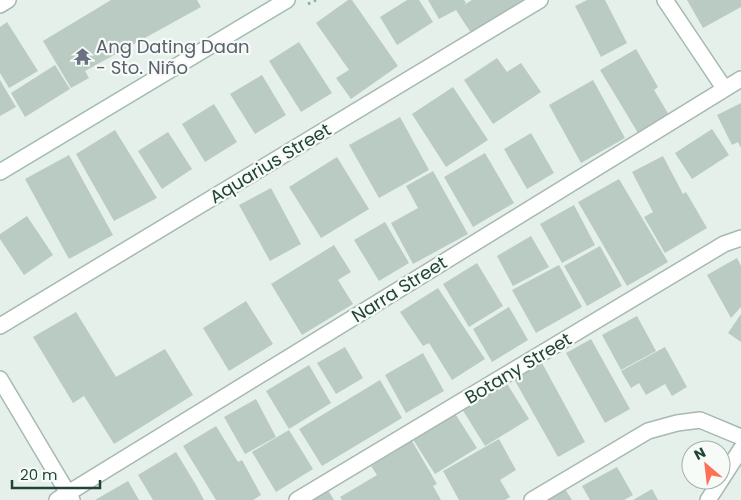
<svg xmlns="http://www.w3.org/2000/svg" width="741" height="500" font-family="Poppins,sans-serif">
<rect width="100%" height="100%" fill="#e5f0ea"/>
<path fill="#bacbc3" d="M111,0H197L201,7L85,71L89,78L71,88L43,41Z
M348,0H352L398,66L351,99L336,78L349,70L316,23Z
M407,0H419L433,22L397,45L380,17Z
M428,0H464L466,3L462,6L472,0H523L471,33L456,10L439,19Z
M587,0H605L627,43L601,57L575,6Z
M687,0H741V7L703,28Z
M7,22L38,71L9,88L0,73V27Z
M299,42L332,93L301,112L269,61Z
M636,49L658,87L654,90L669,115L638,133L600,70Z
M497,58L507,72L521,63L541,92L493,124L464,80Z
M55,65L70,89L25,117L11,93Z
M262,75L286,115L255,134L230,94Z
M0,80L16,107L0,116Z
M593,80L625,138L581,163L549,105Z
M453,87L488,140L446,167L412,114Z
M741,103V148L738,142L732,145L717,115Z
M214,104L237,142L205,162L182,124Z
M400,117L429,170L379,198L349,145Z
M712,129L729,155L692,179L675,153Z
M115,130L157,198L114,221L76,154Z
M168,132L192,169L162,189L138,151Z
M531,133L554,173L527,189L504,149Z
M485,153L514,203L473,227L444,177Z
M69,155L113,235L69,259L25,179Z
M663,156L683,194L686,192L707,228L665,253L644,217L653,212L632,172Z
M337,157L369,209L321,238L289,187Z
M433,171L468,234L413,264L391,223L418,208L406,186Z
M619,179L668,262L627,286L578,202Z
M271,188L301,244L270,261L239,205Z
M574,205L595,245L562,263L540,224Z
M27,216L53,255L24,275L0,239V234Z
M385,222L409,263L379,281L354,240Z
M531,236L549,267L513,286L497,256Z
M334,245L351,272L338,280L353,304L302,335L271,284Z
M600,246L622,286L587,306L564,266Z
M737,258L741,266V307L731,318L707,275Z
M477,263L503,306L469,327L443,284Z
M559,265L582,307L536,333L512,290Z
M438,288L485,359L452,380L429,343L423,346L400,312Z
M246,301L273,344L229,371L203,328Z
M509,307L528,340L492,362L473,329Z
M76,312L116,377L165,349L193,395L114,444L84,396L73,403L33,337Z
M741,314V342L728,333Z
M637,316L656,351L621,370L602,335Z
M591,339L630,409L605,423L566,353Z
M345,347L363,378L336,394L317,363Z
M665,347L687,387L672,396L665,384L646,395L639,383L631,388L621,371Z
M423,353L444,391L406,413L385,375Z
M542,363L585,442L558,457L514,379Z
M309,365L331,403L289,429L266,391Z
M380,380L402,418L322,466L299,429Z
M506,382L529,419L485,446L462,409Z
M256,399L276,437L245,454L224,417Z
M454,412L477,448L435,474L412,438Z
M216,426L238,462L242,460L261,495L253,500H216L183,446Z
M289,430L313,469L276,492L252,452Z
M499,439L516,470L500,480L510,497L505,500H459L443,471Z
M412,441L437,484L433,486L441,500H342L340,497L377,475L371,466Z
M176,452L196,485L204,500H153L138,475Z
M617,467L633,495L624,500H590L582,486Z
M128,481L139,500H95Z
M326,487L334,500H315L312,495Z
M565,489L572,500H545Z
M652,489L658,500H633Z"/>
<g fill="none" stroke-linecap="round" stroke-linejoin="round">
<defs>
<path id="street" d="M665,0L724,88
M0,5L8,0
M0,326L540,0
M0,379L72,500
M721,480L741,449
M57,500L741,79
M297,500L724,244L741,238
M532,500L648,431L677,423L700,420L741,437
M708,500L721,480"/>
<path id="secondary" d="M0,172L287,0"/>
</defs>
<use href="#street" stroke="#a7b9b1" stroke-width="18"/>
<use href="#secondary" stroke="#a2bcb1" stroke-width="18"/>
<path stroke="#83b6a1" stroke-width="3" stroke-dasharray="2.5 4" stroke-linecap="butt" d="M308,4L316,0"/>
<use href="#street" stroke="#fff" stroke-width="15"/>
<use href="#secondary" stroke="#fff" stroke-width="15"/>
</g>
<defs>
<symbol id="temple-bare" viewBox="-9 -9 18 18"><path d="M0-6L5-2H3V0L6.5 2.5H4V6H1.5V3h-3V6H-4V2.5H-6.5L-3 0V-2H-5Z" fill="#6b7280" stroke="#f7fbf8" stroke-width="2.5" paint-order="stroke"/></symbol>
</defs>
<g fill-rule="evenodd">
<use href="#temple-bare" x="70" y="44" width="25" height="25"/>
</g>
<g text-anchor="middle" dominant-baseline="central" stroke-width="4.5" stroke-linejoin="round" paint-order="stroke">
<g font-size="18" fill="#5b616d" stroke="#f7fbf8" text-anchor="start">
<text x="96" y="46">Ang Dating Daan<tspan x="96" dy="21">- Sto. Niño</tspan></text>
</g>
<g font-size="18" fill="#224438" stroke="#f7fbf8">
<text transform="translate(270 163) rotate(-31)">Aquarius Street</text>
<text transform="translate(399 289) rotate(-32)">Narra Street</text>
<text transform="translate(518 368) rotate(-31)">Botany Street</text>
</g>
</g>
<g transform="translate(706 465) rotate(332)"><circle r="24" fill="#f7fbf8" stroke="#a2b2ab"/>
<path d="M0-4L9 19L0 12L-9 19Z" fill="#fe6f55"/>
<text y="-8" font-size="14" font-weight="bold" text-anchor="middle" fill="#224438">N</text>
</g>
<path d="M12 480v8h88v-8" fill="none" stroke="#224438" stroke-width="2.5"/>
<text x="20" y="480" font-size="15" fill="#224438" stroke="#f7fbf8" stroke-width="4" paint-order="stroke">20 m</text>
</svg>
